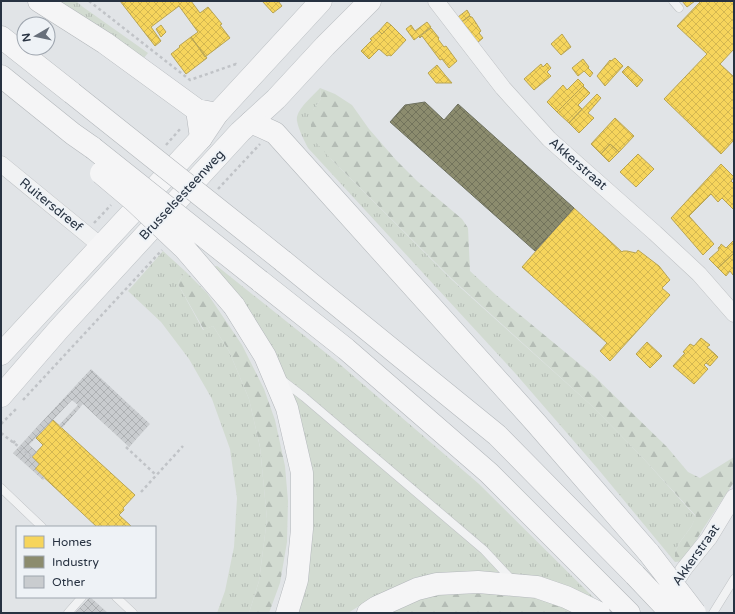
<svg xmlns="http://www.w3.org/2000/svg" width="735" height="614" font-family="'Varela Round',sans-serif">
<defs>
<pattern id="grass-tufts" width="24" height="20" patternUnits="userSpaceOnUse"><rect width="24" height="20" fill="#d2dbd1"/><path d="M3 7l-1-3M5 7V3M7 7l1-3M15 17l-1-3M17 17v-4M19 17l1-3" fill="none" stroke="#b4bcb5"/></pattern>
<pattern id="forest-firs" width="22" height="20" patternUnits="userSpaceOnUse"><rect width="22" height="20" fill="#d2dbd1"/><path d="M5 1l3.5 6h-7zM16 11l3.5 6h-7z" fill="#b4bcb5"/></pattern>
<pattern id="homes-cross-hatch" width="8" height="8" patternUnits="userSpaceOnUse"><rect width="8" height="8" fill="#f6d55c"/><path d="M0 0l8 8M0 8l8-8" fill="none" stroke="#d3b751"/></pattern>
<pattern id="industry-cross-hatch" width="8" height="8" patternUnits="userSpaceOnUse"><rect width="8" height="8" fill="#8c8c6e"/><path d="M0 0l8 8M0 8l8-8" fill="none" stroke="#72735c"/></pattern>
<pattern id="building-cross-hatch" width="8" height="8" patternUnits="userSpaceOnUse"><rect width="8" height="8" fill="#c9cccf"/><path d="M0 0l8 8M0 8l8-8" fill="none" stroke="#adb0b3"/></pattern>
</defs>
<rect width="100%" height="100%" fill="#e1e4e7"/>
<path fill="url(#grass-tufts)" d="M59,1H76L83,7L148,53L143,59Z
M320,88L321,99L313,110L331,159L452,280L592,406L643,458L696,517L691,527L680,542L675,552V562L598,469L515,373L308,148C304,140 299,131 297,121C295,110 313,96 320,88Z
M163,251L185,271L178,284L203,330L213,326L229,351L249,399L260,447L267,519L259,581L249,613H217L225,591L234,547L237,498L230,449L212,399L189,359L161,322L128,291Z
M217,266L336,361L479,484L594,598L570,587L539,577L478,571L435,574L414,578L372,598L348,613H295L309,472L210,267Z"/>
<path fill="url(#forest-firs)" d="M320,88L335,94L352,105L369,129L396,160L417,181L462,219L468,228L470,271L496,295L594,376L667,447L688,472L700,478L734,457V482L703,529L684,561L675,562V552L680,542L691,527L696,516L643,458L592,406L452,279L331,159L311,137V124L313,110L321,99Z
M185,271L207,293L242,345L264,389L275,420L285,466L288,501L287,542L280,583L269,613H249L259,581L267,519L260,447L249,399L229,351L213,326L204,330L178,284Z
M478,593L535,598L562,607L575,613H390L420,599L438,595Z"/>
<path fill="url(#homes-cross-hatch)" stroke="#b8a454" d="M120,1H191L200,13L208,7L222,24L220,25L230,38L205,57L191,37L198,32L179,6L151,27L161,41L155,46Z
M262,1H278L282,6L273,13Z
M682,1H695L687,7Z
M701,1H734V49L720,64L734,77V140L721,154L664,99L707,54L677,26Z
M467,10L470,15L462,22L458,17Z
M470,16L471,17H472L476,23H475H476L481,31L479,33L483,38L477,43L461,22Z
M387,22L391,25L382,34L379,31Z
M427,22L431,27L414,40L406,29L411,25L415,31Z
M161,25L166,32L161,37L156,29Z
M391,25L406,40L391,56L389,55L387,56L379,49L369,59L361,51L372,40L370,39L379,31L382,34Z
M431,28L439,38L438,39L444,47L446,46L457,61L449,68L442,59L440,60L422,36L420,38L419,37Z
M562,34L571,47L561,55L551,44Z
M191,37L207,58L186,74L171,54L180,47L179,46Z
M615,58L623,66L605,86L597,76L610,60L611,61Z
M583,59L589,67L588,68L593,73L590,77L584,71L578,76L572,68Z
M547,63L551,68L547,72L551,76L534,90L524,79L541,64L543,67Z
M437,65L445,75L452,83H436L428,73Z
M628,66L643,80L637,87L622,72Z
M578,79L584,85L557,112L547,102L563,85L567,90Z
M583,86L590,93L578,105L582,109L569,123L557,112Z
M597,94L601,98L588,113L594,118L579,133L569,123Z
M615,118L634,136L619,152L610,144L601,154L591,144Z
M610,144L619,152L609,162L601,154Z
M638,154L654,169L636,187L620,172Z
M721,164L734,177L731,181L734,184V210L722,198L718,202L711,194L689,216L714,244L703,255L671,218Z
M574,208L622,252L623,251H627L636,253L638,250L659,266L670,280L662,288L670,295L610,361L600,351L607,343L522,267Z
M734,240V253L718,268L709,259L719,250L718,248L721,245V244L726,248Z
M734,253V274L733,275L730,271L726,276L718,268Z
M701,338L710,345L707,347L715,354L704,365L708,369L694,384L673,366L685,353L683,352L690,344L694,346Z
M647,342L662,356L650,368L636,354Z
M715,354L718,357L710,366L706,363Z
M53,420L135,495L123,508L124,510L119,515L132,527H97L35,469L39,464L32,457L43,445L36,438Z"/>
<path fill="url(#industry-cross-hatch)" stroke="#6e7160" d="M425,102L444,120L458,104L574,208L535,251L390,122L405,105Z"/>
<path fill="url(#building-cross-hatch)" d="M91,369L150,424L129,447L83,404L62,428L59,425L78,405L72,400L29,445L37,452L32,457L39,464L35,469L45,478L43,480L13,453Z
M90,597L108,613H75Z"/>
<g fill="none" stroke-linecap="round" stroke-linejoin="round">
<defs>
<path id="service" d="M673,1L679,8
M282,380L304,397L484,550L513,581
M1,488L42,527
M116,597L133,613
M68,613L82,597
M713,613L734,579"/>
<path id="minor" d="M436,1L503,88L549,139L655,233L699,274L734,314
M1,164L101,246
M669,593L684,569L709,538L734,497"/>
<path id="primary" d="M1,354L201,138L217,114L321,1
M1,396L59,329L240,132L276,99L325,46L370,1"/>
<path id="motorway" d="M39,1L105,43L197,110L217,114
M1,37L72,93
M1,76L73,134L93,148
M197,110L201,138
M251,122L275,133L536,423L649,553
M283,261L497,435L635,575
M260,281L346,349L489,473L629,613
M234,306L265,356L287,408L302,473V529L297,580L287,613
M368,613L377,607L417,589L437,584L478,582L537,587L566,597L599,613"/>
</defs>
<use href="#service" stroke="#bfc2c5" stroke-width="9"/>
<use href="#minor" stroke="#bfc2c5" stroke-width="17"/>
<use href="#primary" stroke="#bdc1c5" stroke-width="23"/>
<use href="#motorway" stroke="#b3b7bb" stroke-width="23"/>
<path stroke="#c0c3c7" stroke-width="2.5" stroke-dasharray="3 3" stroke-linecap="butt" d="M89,1L190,80L236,64L238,66
M166,145L181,128
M218,189L260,144
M94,223L111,205
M23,400L162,250
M1,424L16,409
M1,433L32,457
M13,443L17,439
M126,447L156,475
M141,492L183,446"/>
<use href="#service" stroke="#f1f2f3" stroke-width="8"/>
<use href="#minor" stroke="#f1f2f3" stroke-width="16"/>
<use href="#primary" stroke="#f5f5f6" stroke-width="22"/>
<use href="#motorway" stroke="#f5f5f6" stroke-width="22"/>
<defs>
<path id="motorway-bridge" d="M72,93L283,261
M93,148L260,281
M101,173L133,200L185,249L234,306
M649,553L695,613
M635,575L671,613"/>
</defs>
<use href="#motorway-bridge" stroke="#b3b7bb" stroke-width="23" stroke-linecap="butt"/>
<use href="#motorway-bridge" stroke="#f5f5f6" stroke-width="22"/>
</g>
<g text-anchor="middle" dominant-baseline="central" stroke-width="4" stroke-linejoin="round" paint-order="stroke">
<g font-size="13" fill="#273241" stroke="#eef2f6">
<text transform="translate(578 164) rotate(41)">Akkerstraat</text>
<text transform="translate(182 195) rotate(-47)">Brusselsesteenweg</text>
<text transform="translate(51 205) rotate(39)">Ruitersdreef</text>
<text transform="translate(696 555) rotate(-55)">Akkerstraat</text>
</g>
</g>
<rect width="735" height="614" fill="none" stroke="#273241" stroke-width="4"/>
<rect x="16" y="526" width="140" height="72" fill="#eef2f6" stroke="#9ea5ae"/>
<rect x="24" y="536" width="20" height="12" fill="#f6d55c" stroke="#9ea5ae"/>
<text x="52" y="546" font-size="12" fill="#273241">Homes</text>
<rect x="24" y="556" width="20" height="12" fill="#8c8c6e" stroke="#9ea5ae"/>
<text x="52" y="566" font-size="12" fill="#273241">Industry</text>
<rect x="24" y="576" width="20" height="12" fill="#c9cccf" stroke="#9ea5ae"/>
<text x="52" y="586" font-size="12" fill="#273241">Other</text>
<g transform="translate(36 36) rotate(261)"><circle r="19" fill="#eef2f6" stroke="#9ea5ae"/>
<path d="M0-3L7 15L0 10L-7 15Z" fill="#68707b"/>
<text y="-6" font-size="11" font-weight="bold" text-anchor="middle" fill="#273241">N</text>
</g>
</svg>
